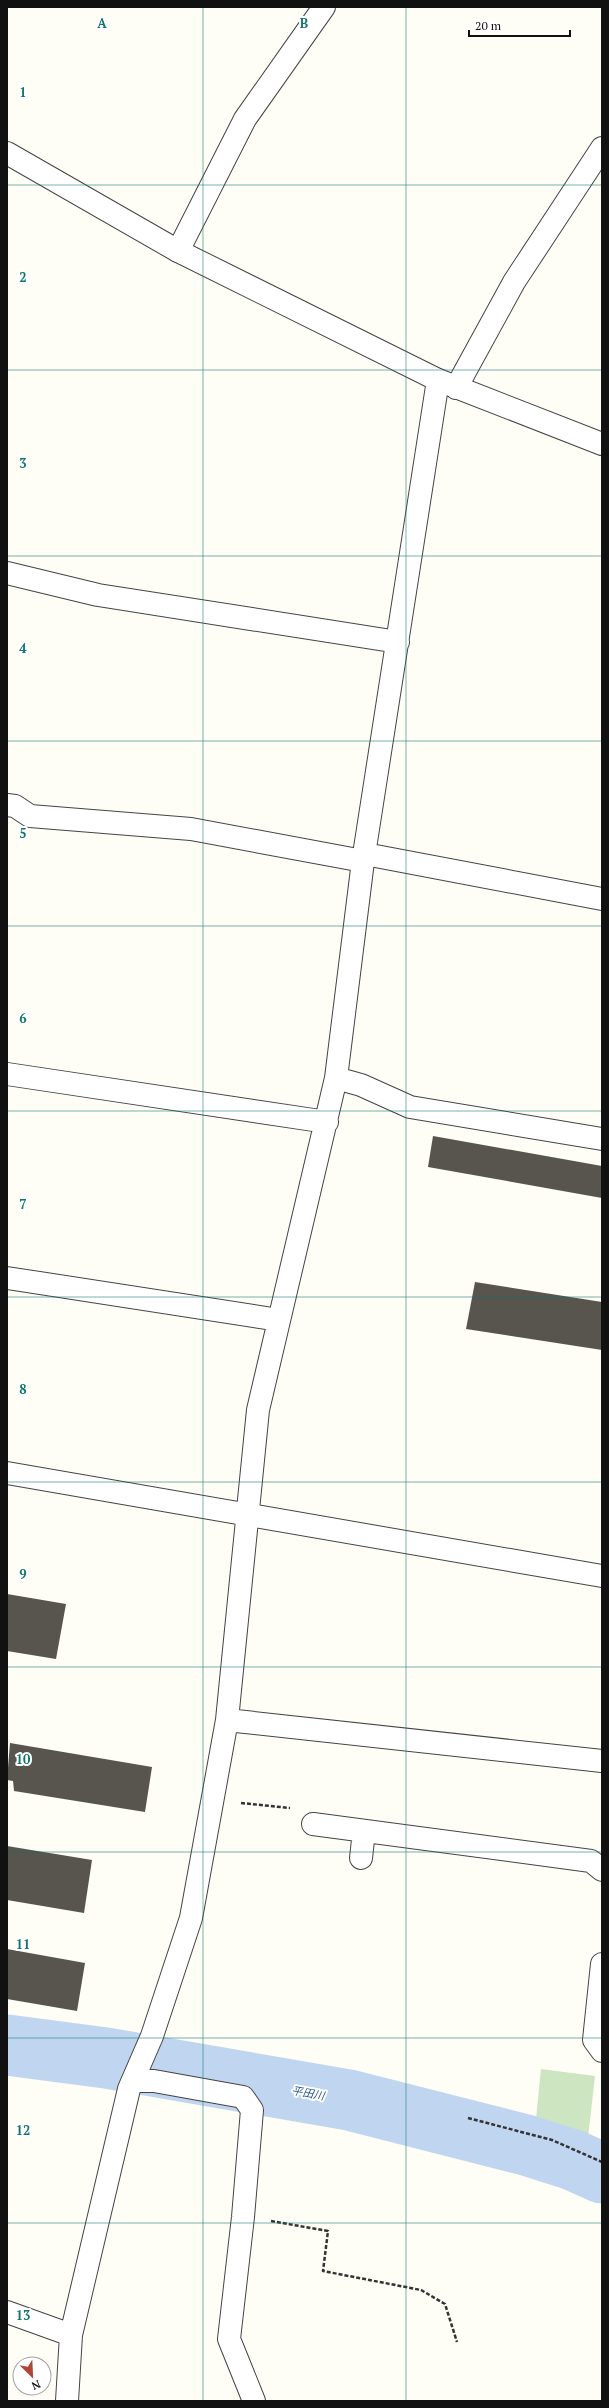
<svg xmlns="http://www.w3.org/2000/svg" width="609" height="2408" font-family="'PT Serif','Noto Sans JP',serif">
<rect width="100%" height="100%" fill="#fefdf6"/>
<path fill="#cee5c2" d="M541,2069L595,2076L587,2147L560,2135L535,2129Z"/>
<g fill="none" stroke-linecap="round" stroke-linejoin="round">
<path stroke="#c0d6f0" stroke-width="61" d="M7,2045L106,2058L349,2100L526,2145L573,2160L602,2173"/>
</g>
<path fill="#58544e" d="M433,1136L602,1166V1198L428,1167Z
M475,1282L602,1302V1350L466,1329Z
M7,1594L66,1604L56,1659L7,1651Z
M10,1743L152,1767L145,1812L14,1791L13,1781L7,1780Z
M7,1846L92,1860L84,1913L7,1900Z
M7,1949L85,1963L77,2011L7,1999Z"/>
<g fill="none" stroke-linecap="round" stroke-linejoin="round">
<defs>
<path id="minor" d="M178,251L245,119L324,7
M456,388L514,282L602,148
M7,573L98,595L398,642
M7,805L15,806L30,816L191,829L363,861
M365,854L602,899
M7,1074L327,1122
M336,1078L361,1085L410,1107L602,1139
M7,1278L279,1320
M7,1473L602,1576
M227,1720L602,1761
M313,1824L591,1861L602,1870
M361,1858L364,1831
M602,1964L594,2040L602,2051
M133,2081H154L243,2097L252,2110L243,2217L229,2339L254,2401
M7,2312L71,2335
M67,2401L71,2335L129,2089L152,2036L191,1918L227,1720L258,1410L336,1078L363,861L438,380"/>
<path id="tertiary" d="M7,153L178,251L438,380L602,444"/>
</defs>
<use href="#minor" stroke="#444" stroke-width="24"/>
<use href="#tertiary" stroke="#444" stroke-width="24"/>
<path stroke="#333" stroke-width="2.5" stroke-dasharray="4 2" stroke-linecap="butt" d="M241,1803L290,1808
M468,2118L552,2140L602,2162
M271,2221L328,2231L323,2271L421,2290L445,2304L457,2342"/>
<use href="#minor" stroke="#fff" stroke-width="22"/>
<use href="#tertiary" stroke="#fff" stroke-width="22"/>
</g>
<path fill="none" stroke="#0f766e" stroke-width="1" stroke-opacity="0.55" d="M203,7V2401M406,7V2401M7,185H602M7,370H602M7,556H602M7,741H602M7,926H602M7,1111H602M7,1297H602M7,1482H602M7,1667H602M7,1852H602M7,2038H602M7,2223H602"/>
<g text-anchor="middle" dominant-baseline="central" stroke-width="4" stroke-linejoin="round" paint-order="stroke">
<g font-size="11" font-style="italic" fill="#275395" stroke="#fff">
<text transform="translate(308 2093) rotate(10)">平田川</text>
</g>
</g>
<g font-size="13" text-anchor="middle" font-weight="bold" fill="#0f766e" stroke="#fff" stroke-width="4" stroke-linejoin="round" paint-order="stroke">
<text x="102" y="28">A</text>
<text x="304" y="28">B</text>
<text x="23" y="97">1</text>
<text x="23" y="282">2</text>
<text x="23" y="468">3</text>
<text x="23" y="653">4</text>
<text x="23" y="838">5</text>
<text x="23" y="1023">6</text>
<text x="23" y="1209">7</text>
<text x="23" y="1394">8</text>
<text x="23" y="1579">9</text>
<text x="23" y="1764">10</text>
<text x="23" y="1949">11</text>
<text x="23" y="2135">12</text>
<text x="23" y="2320">13</text>
</g>
<rect width="609" height="2408" fill="none" stroke="#111111" stroke-width="16"/>
<g transform="translate(32 2376) rotate(156)"><circle r="19" fill="#ffffff" stroke="#a0a0a0"/>
<path d="M0-3L7 15L0 10L-7 15Z" fill="#b14638"/>
<text y="-6" font-size="11" font-weight="bold" text-anchor="middle" fill="#111111">N</text>
</g>
<path d="M469 30v6h101v-6" fill="none" stroke="#111111" stroke-width="2"/>
<text x="475" y="30" font-size="12" fill="#111111" stroke="#ffffff" stroke-width="3" paint-order="stroke">20 m</text>
</svg>
